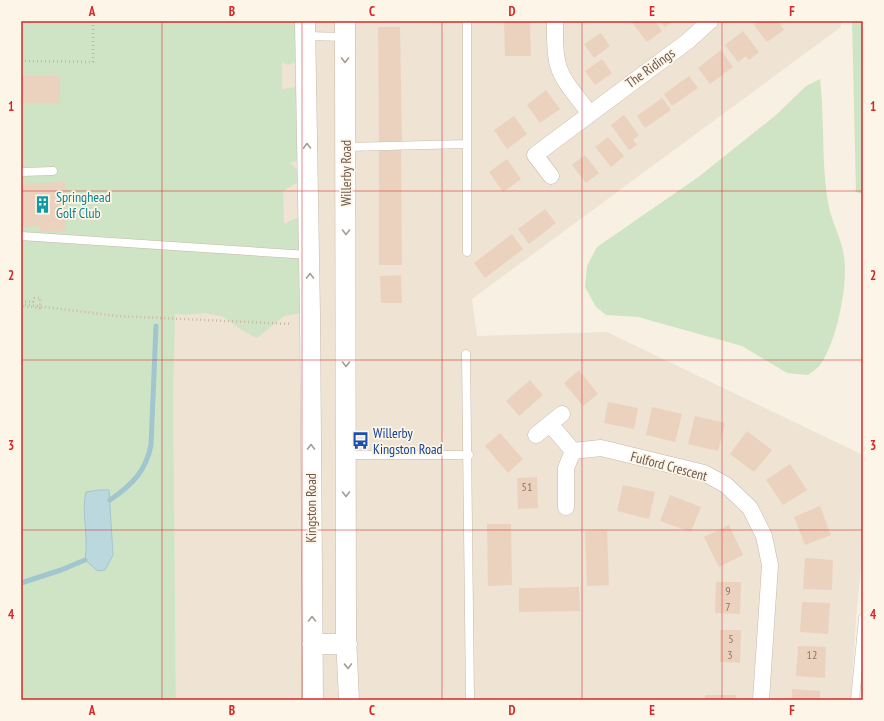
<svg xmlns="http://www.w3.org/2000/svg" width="884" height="721" font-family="'PT Sans Narrow',sans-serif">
<rect width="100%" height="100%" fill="#f8f1e3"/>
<path fill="#efe3d3" d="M281,21H841V27L472,299L477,336L607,332L863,455V547L856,619L851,700H176L172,349L176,304Z"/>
<path fill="#cfe4c4" d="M21,21H300V60L288,65L282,62V89L298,87L297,161L290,163L299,171L298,182L283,191L284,224L301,216V313L284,316L257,338L240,329L224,317L205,313L186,315L175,314L173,394L176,700H21Z
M852,21H863V194L856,192Z
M820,79C825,121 821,167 829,207C832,222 840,236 843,251C850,279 837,342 820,365C817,369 812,372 808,375L787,373L742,346L706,336L638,317L606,315L596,307L585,287L587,266L597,247L697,178L776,115L806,86Z"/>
<path fill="#bbd8df" stroke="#a2c6cf" d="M100,490H109L113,555L105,570L98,571L85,560C89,537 81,511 86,492Z"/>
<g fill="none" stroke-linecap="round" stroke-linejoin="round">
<path stroke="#a2c6cf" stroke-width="5" d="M110,500C132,485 146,471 151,445L156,326
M21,583L61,570L85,560"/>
</g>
<path fill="#ead2be" d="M530,21L531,56H505L504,22Z
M631,21H655L662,31L647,42Z
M660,21H673L665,27Z
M759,21H778L784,30L767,42L754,25Z
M378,27H400L402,141L379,142Z
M743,31L759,52L749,60L746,56L738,62L725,45Z
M601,33L610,46L594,58L584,44Z
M721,50L733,67L710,84L698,68Z
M602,59L612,73L595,85L585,71Z
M21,76H60V103H21Z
M689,76L698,88L672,106L664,94Z
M546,90L560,109L540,123L527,105Z
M662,98L671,110L645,128L637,116Z
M624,115L639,135L633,140L637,145L629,150L611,125Z
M514,116L527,134L507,149L494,130Z
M608,137L624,156L611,167L595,147Z
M401,150L402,265H379V151Z
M585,155L599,173L586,183L572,165Z
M507,159L521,179L503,192L489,172Z
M65,182L66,231L40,232L39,226L21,227V184Z
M545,209L556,223L529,244L518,229Z
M512,234L523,249L485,278L474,263Z
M401,275L402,303H381L380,276Z
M579,370L598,394L583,406L564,383Z
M530,380L543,395L519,416L506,401Z
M608,402L638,408L634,429L604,423Z
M652,407L682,414L675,442L646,435Z
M695,416L725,423L718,451L688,444Z
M747,431L772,450L754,472L730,454Z
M500,433L523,459L508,473L485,446Z
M790,464L807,490L783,505L766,480Z
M537,477L538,508L518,509L517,478Z
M623,485L655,492L649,519L617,511Z
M670,495L701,507L691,532L660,521Z
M820,506L831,535L805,545L794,517Z
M487,524H511L512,585L488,586Z
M729,525L743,555L719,567L704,537Z
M607,530L609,585L587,586L585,531Z
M805,558L833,560L832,590L803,589Z
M716,582H741L740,614L715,613Z
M579,587L580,611L519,612V588Z
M802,602L830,603L828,634L800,632Z
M720,630H741L740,663L720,662Z
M798,646L826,647L825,678L796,676Z
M792,689L820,691V700H792Z
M705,695H736V700H705Z"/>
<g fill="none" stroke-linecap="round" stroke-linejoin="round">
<defs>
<path id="service" d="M467,21V252
M306,36L345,37
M346,147L467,144
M21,172L53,171
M21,236L308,255
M466,354L470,700
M346,455H469
M855,700L863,618"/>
<path id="minor" d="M555,21C555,35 554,51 558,65C563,83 579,98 589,113
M551,176L535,155L688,41L710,21
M550,424L573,451
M536,435L562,414
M566,507V468L573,451L601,448L704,473L726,485L750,508L764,536L770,565L761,700"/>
<path id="tertiary" d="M305,21L310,315L313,700
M345,21L346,637L349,700
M312,644H347"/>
</defs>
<use href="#service" stroke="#c7b9ac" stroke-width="9"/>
<use href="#minor" stroke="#c7b9ac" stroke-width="17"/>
<use href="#tertiary" stroke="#c7b9ac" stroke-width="21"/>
<path stroke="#ceb5a2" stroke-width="2.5" stroke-dasharray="1 3" stroke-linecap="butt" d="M21,61L93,62V21
M21,301L33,302L34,298H40V308L21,306
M21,304L117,316L292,324"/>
<use href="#service" stroke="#fff" stroke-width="8"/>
<use href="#minor" stroke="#fff" stroke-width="16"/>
<use href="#tertiary" stroke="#fff" stroke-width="20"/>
</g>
<defs><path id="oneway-chevron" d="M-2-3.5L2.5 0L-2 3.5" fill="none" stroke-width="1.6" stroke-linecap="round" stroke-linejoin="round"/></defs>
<g stroke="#a79c94">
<use href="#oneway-chevron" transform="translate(345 60) rotate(90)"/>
<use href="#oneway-chevron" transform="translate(307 146) rotate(-91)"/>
<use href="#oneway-chevron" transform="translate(346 232) rotate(90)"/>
<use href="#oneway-chevron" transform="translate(310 276) rotate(-91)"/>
<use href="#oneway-chevron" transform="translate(346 364) rotate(90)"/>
<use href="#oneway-chevron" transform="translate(311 447) rotate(-90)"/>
<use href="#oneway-chevron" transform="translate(346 494) rotate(90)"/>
<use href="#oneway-chevron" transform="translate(312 619) rotate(-90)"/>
<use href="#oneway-chevron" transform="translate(348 666) rotate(88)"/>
</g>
<path fill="none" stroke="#d62828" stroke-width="1" stroke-opacity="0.55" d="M162,21V700M302,21V700M442,21V700M582,21V700M722,21V700M21,191H863M21,360H863M21,530H863"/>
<defs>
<symbol id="building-bare" viewBox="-9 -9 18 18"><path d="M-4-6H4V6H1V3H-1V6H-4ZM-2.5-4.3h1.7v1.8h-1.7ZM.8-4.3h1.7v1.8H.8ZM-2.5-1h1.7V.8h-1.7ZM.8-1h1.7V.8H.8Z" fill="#0f9aa8" stroke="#fcf5e8" stroke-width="2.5" paint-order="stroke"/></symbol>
<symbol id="bus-bare" viewBox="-9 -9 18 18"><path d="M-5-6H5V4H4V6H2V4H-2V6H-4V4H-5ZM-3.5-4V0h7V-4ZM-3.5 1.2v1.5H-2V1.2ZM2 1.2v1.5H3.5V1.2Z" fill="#1a4fb4" stroke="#fcf5e8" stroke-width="2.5" paint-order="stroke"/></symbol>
</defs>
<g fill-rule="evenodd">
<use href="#building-bare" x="30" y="192" width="25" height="25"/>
<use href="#bus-bare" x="348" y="428" width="25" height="25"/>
</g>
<g text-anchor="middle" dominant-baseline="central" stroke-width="3.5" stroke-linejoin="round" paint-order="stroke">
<g font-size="12" fill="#8c7869">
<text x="527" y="486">51</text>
<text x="728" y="590">9</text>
<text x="728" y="606">7</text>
<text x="731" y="638">5</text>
<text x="730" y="654">3</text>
<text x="812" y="654">12</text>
</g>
<g font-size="14" fill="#6d5a4d" stroke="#fcf5e8">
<text transform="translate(650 68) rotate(-36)">The Ridings</text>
<text transform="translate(346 173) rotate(-90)">Willerby Road</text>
<text transform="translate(669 466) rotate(15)">Fulford Crescent</text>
<text transform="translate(311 508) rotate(-90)">Kingston Road</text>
</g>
<g font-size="14" fill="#0d838f" stroke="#fcf5e8" text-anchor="start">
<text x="56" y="197">Springhead<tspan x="56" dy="16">Golf Club</tspan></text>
</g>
<g font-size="14" fill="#164399" stroke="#fcf5e8" text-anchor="start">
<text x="373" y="433">Willerby<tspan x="373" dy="16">Kingston Road</tspan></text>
</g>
</g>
<rect width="884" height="721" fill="none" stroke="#fcf5e8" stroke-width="44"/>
<rect x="22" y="22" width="840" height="677" fill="none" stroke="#d62828" stroke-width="1.5"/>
<g font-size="13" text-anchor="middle" font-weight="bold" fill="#d62828">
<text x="92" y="16">A</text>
<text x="232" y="16">B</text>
<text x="372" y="16">C</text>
<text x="512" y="16">D</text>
<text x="652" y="16">E</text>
<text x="792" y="16">F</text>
<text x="11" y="111">1</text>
<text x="873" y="111">1</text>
<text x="11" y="280">2</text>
<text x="873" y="280">2</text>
<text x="11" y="450">3</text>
<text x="873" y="450">3</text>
<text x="11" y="619">4</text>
<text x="873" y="619">4</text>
<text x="92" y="715">A</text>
<text x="232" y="715">B</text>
<text x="372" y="715">C</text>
<text x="512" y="715">D</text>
<text x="652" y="715">E</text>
<text x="792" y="715">F</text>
</g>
</svg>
